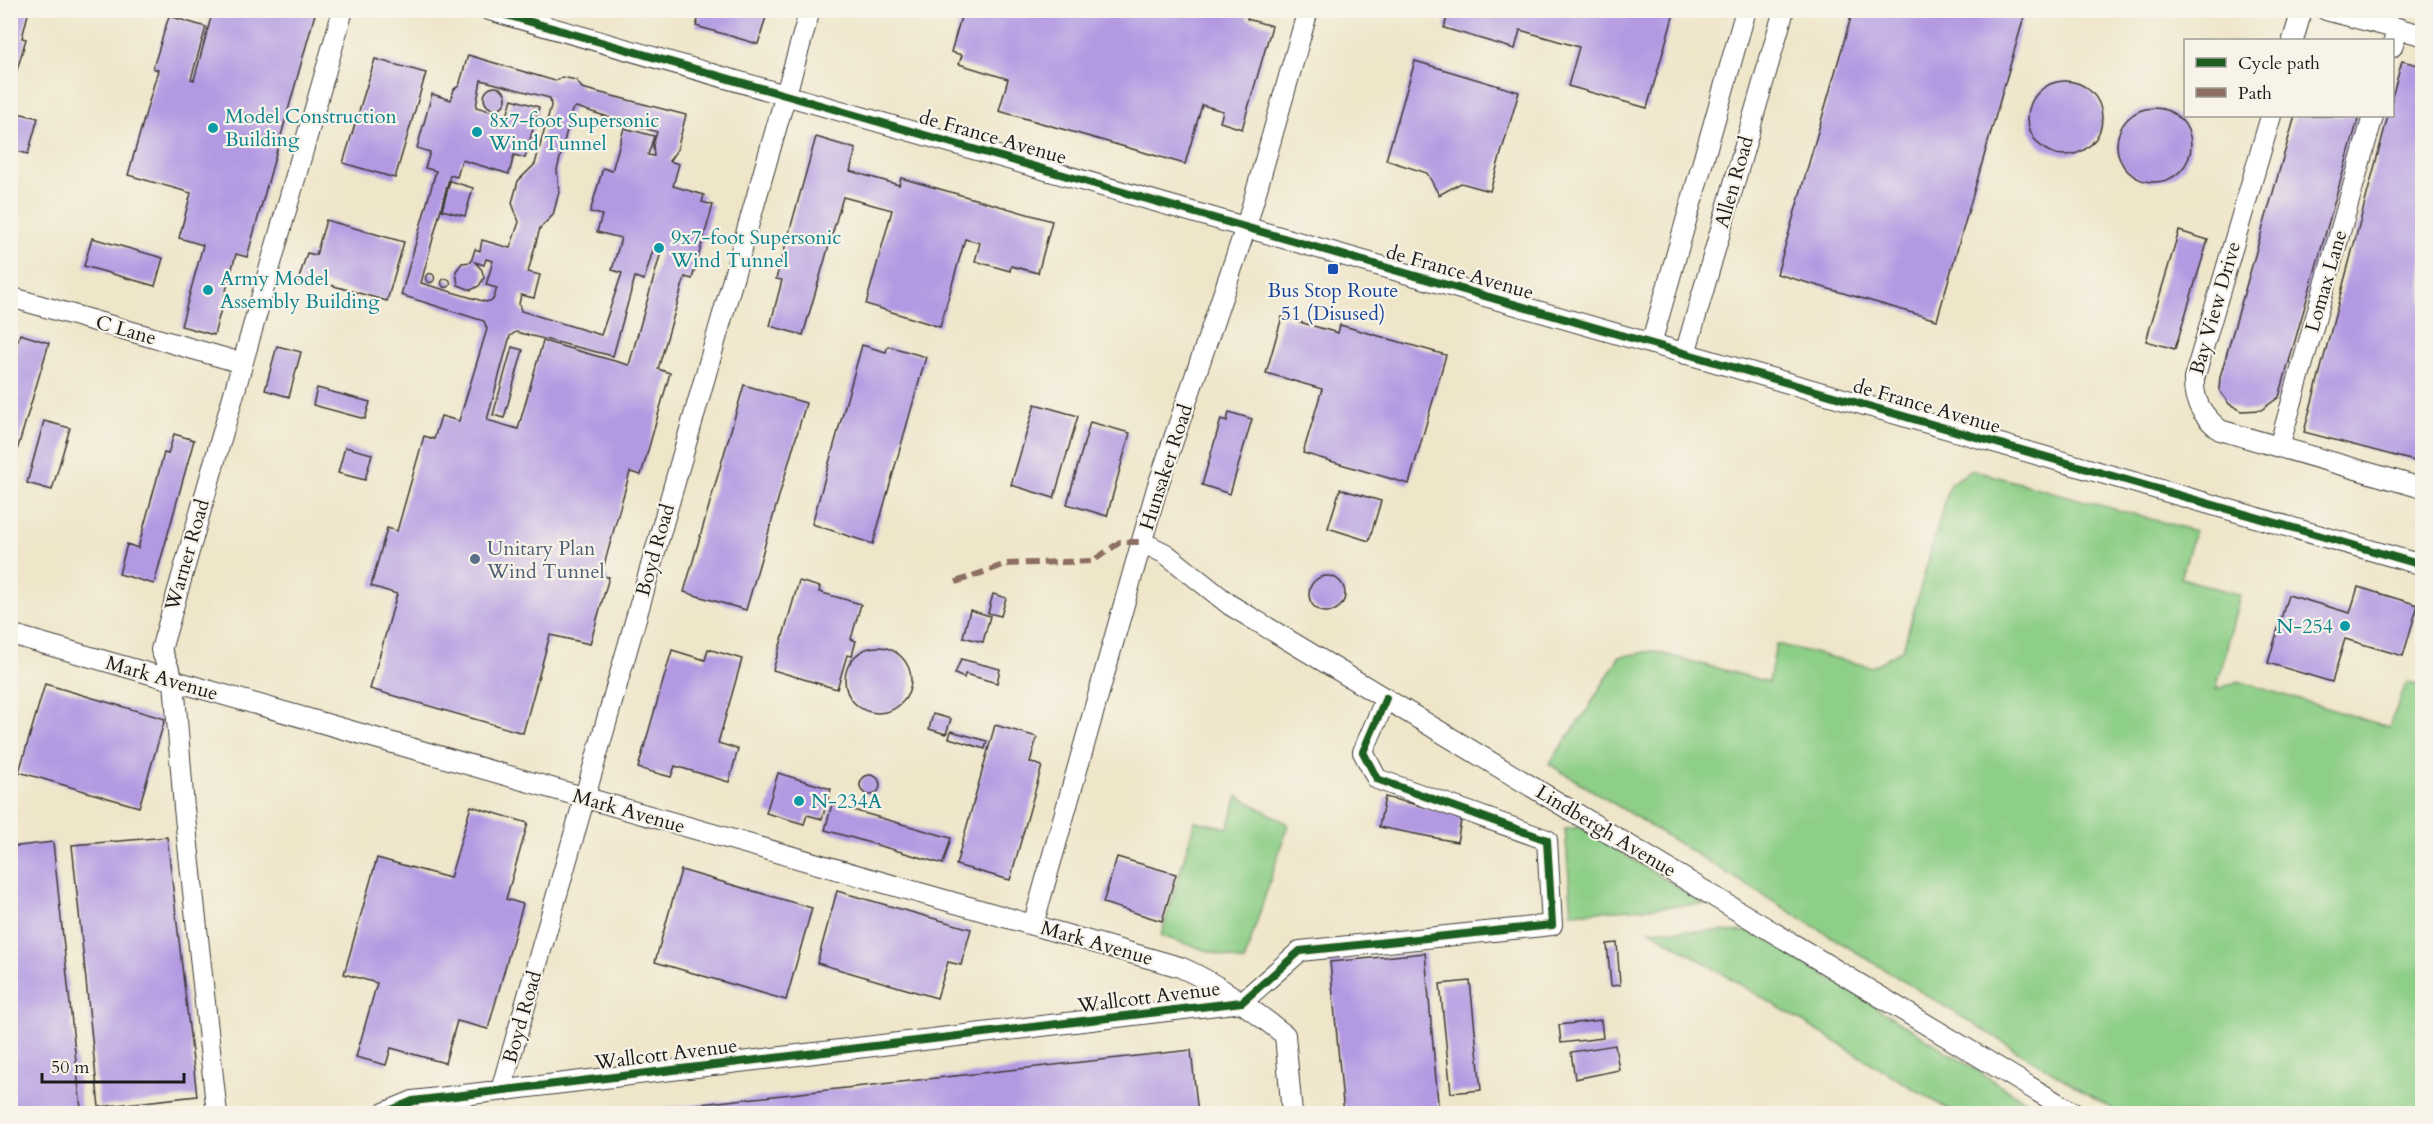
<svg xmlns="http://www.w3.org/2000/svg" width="2433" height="1124" font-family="Cardo,serif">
<rect width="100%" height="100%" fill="#f7f3e8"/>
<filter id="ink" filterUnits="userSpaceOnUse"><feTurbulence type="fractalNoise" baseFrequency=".0167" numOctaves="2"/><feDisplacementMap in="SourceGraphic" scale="12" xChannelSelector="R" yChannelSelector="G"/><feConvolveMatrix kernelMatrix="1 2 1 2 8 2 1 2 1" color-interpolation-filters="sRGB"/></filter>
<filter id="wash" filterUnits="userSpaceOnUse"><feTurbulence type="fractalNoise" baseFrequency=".008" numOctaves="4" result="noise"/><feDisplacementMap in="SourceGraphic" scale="24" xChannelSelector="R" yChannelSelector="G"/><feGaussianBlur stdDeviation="1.35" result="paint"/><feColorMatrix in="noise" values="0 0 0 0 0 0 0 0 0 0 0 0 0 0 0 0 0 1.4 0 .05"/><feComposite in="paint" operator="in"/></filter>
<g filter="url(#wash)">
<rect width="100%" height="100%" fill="#efe6ca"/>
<path fill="#8ecf87" stroke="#557652" stroke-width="1.5" d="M1972,470L2195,531L2181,578L2240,595L2216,690L2238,681L2389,727L2407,682L2422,687V1113H2119L1549,764L1589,707L1619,657L1652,651L1769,682L1776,644L1872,667L1903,649L1950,484Z
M1238,796L1288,824L1244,962L1161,936L1195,821L1228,828Z
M1580,827L1705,904L1572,913L1565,829Z
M1650,930L1756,932L2045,1113H1954Z"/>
<g id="blocks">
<path fill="#b299e2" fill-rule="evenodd" d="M10,10H29L22,38L26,39L11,91Z
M213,10H302L315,14L247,257L236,254L214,335L181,326L203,245L179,238L191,193L128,175L158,70L153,68L169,16L206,27L191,79L194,80Z
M768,10L758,44L696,26L699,16L681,11Z
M963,10H1249L1247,19L1272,26L1242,129L1220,122L1223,111L1202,105L1185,164L999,111L1008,79L959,64L962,55L951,52Z
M1449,10H1675L1647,108L1568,86L1579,47L1520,30L1515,49L1444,28Z
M1853,10H2026L1937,320L1777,274Z
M468,55L555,81L562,77L576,80L582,88L686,115L677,150L669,161L679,164L673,186L704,195L702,202L713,205L692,279L685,277L658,369L670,373L641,475L630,472L601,576L609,577L590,644L550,635L523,733L370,689L397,594L371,586L387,528L397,531L424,436L434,439L441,416L459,421L487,329L484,321L401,295L436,171L425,168L430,152L417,148L432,94L451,100L454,89L459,86ZM481,80L550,98L551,106L535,164L518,181L512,203L519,222L510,248L482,240L480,251L475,249L471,262L462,263L456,271L458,285L471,290L479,286L484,278L482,270L475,262L484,265L486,259L493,261L486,285L497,288L493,300L486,302L421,283L450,175L457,177L462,160L509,174L514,155L525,158L539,107L512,99L507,116L476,107ZM576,107L657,132L653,145L654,156L648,155L654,136L624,128L612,171L603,168L590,212L602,215L597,232L621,238L612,270L622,273L601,335L521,311L519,304L521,295L534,298L540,275L528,272L540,228L553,215L559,192L557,170L572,110ZM653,250L661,252L629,365L543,341L518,429L487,420L510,336L516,332L613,356L635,277L644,280Z
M375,59L426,73L395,178L343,163Z
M1415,61L1519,92L1490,191L1461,183L1439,195L1427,173L1386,160Z
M2402,61L2422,66V463L2304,432L2388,116H2392V97Z
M2028 118a37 37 0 1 1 74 0a37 37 0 1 1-74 0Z
M484 98a11 11 0 1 1 22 0a11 11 0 1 1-22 0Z
M2117 145a37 37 0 1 1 74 0a37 37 0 1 1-74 0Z
M10,111L38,118L28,154L10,149Z
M2295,116H2359L2279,397L2261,410L2242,411L2229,404L2219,390L2220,377Z
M816,137L856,149L850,171L899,185L901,178L1052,221L1038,273L1011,266L1010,271L975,261L980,243L965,239L940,327L866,304L892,210L843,197L803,335L770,326L782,280L776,279Z
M450,181L473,188L465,216L442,210Z
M326,220L404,242L387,301L309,279L308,284L298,281L307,253L316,255Z
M2179,231L2208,240L2175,349L2146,341Z
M92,238L163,258L155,286L84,266Z
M425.5 278a4.5 4.5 0 1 1 9 0a4.5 4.5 0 1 1-9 0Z
M441.5 283a4.5 4.5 0 1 1 9 0a4.5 4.5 0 1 1-9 0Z
M1282,317L1338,333L1340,325L1446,355L1409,484L1303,453L1322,389L1266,373Z
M20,334L49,343L13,464L10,463V365Z
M862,345L886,352L888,346L926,357L873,544L812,524Z
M277,346L301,352L289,397L265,390Z
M512,347L523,350L504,418L493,415Z
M744,385L806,403L746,610L684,592Z
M317,388L370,402L365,419L313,405Z
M1035,404L1078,416L1054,498L1011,485Z
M1229,412L1252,419L1230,494L1202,485L1221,419L1227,421Z
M44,421L70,428L52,490L27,483Z
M1090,422L1130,433L1107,516L1067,504Z
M174,434L194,440L154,584L119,574L127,544L138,548L164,453L168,454Z
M345,447L372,454L365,480L338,473Z
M1340,489L1381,501L1369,541L1328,528Z
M1309 594a18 18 0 1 1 36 0a18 18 0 1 1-36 0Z
M799,581L820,587L819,592L861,604L851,639L856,641L852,656L847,655L837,689L773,670Z
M2358,587L2418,605L2403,656L2345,639L2332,682L2268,663L2288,595L2350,613Z
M993,594L1006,598L1001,616L988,613Z
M970,610L990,616L983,642L963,637Z
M845 680a33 33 0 1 1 66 0a33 33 0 1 1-66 0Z
M708,649L742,659L718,743L738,749L729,782L675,766L671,777L638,768L672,650L705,660Z
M961,659L1000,669L997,683L965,674L964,678L955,674Z
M45,684L165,719L139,807L19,772Z
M933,714L951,719L946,734L929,729Z
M995,725L1037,737L1030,762L1042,766L1010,880L956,865Z
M951,731L987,741L985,749L949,738Z
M778,773L831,789L822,819L807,815L804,824L766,813Z
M860 785a10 10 0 1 1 20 0a10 10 0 1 1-20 0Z
M1385,797L1462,816L1457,842L1379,827Z
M832,804L951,838L943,864L825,830Z
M471,806L528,823L506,899L523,904L488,1029L457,1021L445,1063L391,1048L386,1065L356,1057L377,983L344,974L377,858L450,878Z
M167,837L197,1096L99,1107L72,845Z
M53,842L81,1109L10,1114V847Z
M1117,857L1176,874L1162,921L1103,903Z
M681,870L812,908L786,1000L655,962Z
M837,891L971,929L961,965L948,962L937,998L817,963Z
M1617,943L1620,985L1611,986L1607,944Z
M1425,953L1439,1114H1344L1330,962Z
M1470,981L1481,1090L1451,1093L1440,984Z
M1601,1020L1603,1038L1561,1043L1559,1025Z
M1615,1045L1619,1070L1575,1079L1571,1052Z
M1191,1050L1198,1114H628V1112Z"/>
</g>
</g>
<g filter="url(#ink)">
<use href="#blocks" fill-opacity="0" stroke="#3c3a36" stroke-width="1.5"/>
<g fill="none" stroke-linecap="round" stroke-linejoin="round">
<defs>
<path id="street" d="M489,10L2422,565
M2326,10L2422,35
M2293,40L2302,10
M2392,47L2398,28
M2271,116L2194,379C2193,402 2203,416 2220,430L2422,488
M10,297L242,363
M1651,344L1746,10
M1685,354L1784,10
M2279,447L2373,116
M1142,542L1166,554L1230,605L2075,1114
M10,634L1180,967C1219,984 1251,1009 1285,1035L1292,1114
M1033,925L1157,488L1246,227L1308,10
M501,1090L810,10
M217,1114L184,808L174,681L161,650L343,10
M382,1114L413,1101L1242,1002L1300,951L1552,925L1547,840L1377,779L1363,752L1386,698"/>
</defs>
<use href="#street" stroke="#3c3a36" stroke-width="22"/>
<use href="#street" stroke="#fff" stroke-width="20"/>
<path stroke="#8d6e63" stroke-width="6" stroke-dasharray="12 6" stroke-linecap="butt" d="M956,582L1006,564L1093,561L1120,542H1142"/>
<defs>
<path id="cycleway" d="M489,10L2422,565
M382,1114L413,1101L1242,1002L1300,951L1552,925L1547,840L1377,779L1363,752L1386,698"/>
</defs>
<use href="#cycleway" stroke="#f7f3e8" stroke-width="11"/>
<use href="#cycleway" stroke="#1b5e20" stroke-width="8"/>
</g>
</g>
<g fill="#0f9aa8" stroke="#f7f3e8" stroke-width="2">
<circle cx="213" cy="128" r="6"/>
<circle cx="477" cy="132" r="6"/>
<circle cx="659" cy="248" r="6"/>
<circle cx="208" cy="290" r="6"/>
<circle cx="2345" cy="626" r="6"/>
<circle cx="799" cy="801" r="6"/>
</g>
<rect fill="#1a4fb4" stroke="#f7f3e8" stroke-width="2" x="1327" y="263" width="12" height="12" rx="3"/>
<circle fill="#5c6f8a" stroke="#f7f3e8" stroke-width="2" cx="475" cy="559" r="6"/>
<g text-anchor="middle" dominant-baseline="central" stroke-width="4.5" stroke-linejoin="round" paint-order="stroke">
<g font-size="20" fill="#0d838f" stroke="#f7f3e8" text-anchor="start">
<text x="225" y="116">Model Construction<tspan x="225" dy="23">Building</tspan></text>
<text x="489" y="120">8x7-foot Supersonic<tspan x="489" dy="23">Wind Tunnel</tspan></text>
<text x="671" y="237">9x7-foot Supersonic<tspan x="671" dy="23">Wind Tunnel</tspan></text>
<text x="220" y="278">Army Model<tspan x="220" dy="23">Assembly Building</tspan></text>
<text x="2333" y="626" text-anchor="end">N-254</text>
<text x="811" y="801">N-234A</text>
</g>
<g font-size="20" fill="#1c1c1c" stroke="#f7f3e8">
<text transform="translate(993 137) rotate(16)">de France Avenue</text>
<text transform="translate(1734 182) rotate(-74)">Allen Road</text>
<text transform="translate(1460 272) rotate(16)">de France Avenue</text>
<text transform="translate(2326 281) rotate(-74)">Lomax Lane</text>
<text transform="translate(2215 308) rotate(-74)">Bay View Drive</text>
<text transform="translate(126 330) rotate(16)">C Lane</text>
<text transform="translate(1927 406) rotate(16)">de France Avenue</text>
<text transform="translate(1166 467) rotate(-72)">Hunsaker Road</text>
<text transform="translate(655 550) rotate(-74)">Boyd Road</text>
<text transform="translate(187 555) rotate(-74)">Warner Road</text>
<text transform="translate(162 678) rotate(16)">Mark Avenue</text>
<text transform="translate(629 811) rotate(16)">Mark Avenue</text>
<text transform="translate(1606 831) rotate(31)">Lindbergh Avenue</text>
<text transform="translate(1097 943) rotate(16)">Mark Avenue</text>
<text transform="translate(1149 997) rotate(-7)">Wallcott Avenue</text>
<text transform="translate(522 1017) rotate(-74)">Boyd Road</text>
<text transform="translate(666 1054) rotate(-7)">Wallcott Avenue</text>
</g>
<g font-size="20" fill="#164399" stroke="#f7f3e8">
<text x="1333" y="290">Bus Stop Route<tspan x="1333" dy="23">51 (Disused)</tspan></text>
</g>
<g font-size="20" fill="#4e5e75" stroke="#f7f3e8" text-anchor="start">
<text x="487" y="548">Unitary Plan<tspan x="487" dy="23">Wind Tunnel</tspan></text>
</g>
</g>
<rect width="2433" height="1124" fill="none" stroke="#f7f3e8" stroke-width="36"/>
<rect x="2184" y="39" width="210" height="78" fill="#f7f3e8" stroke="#9f9d96" stroke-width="1.5"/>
<rect x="2196" y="58" width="30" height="9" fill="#1b5e20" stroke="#9f9d96" stroke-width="1.5"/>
<text x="2238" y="69" font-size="18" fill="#1c1c1c">Cycle path</text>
<rect x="2196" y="88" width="30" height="9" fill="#8d6e63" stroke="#9f9d96" stroke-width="1.5"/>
<text x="2238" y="99" font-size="18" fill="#1c1c1c">Path</text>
<path d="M42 1073v9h142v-9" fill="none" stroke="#1c1c1c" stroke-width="3"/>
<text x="51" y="1073" font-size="18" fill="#1c1c1c" stroke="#f7f3e8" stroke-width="4.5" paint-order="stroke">50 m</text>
</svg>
